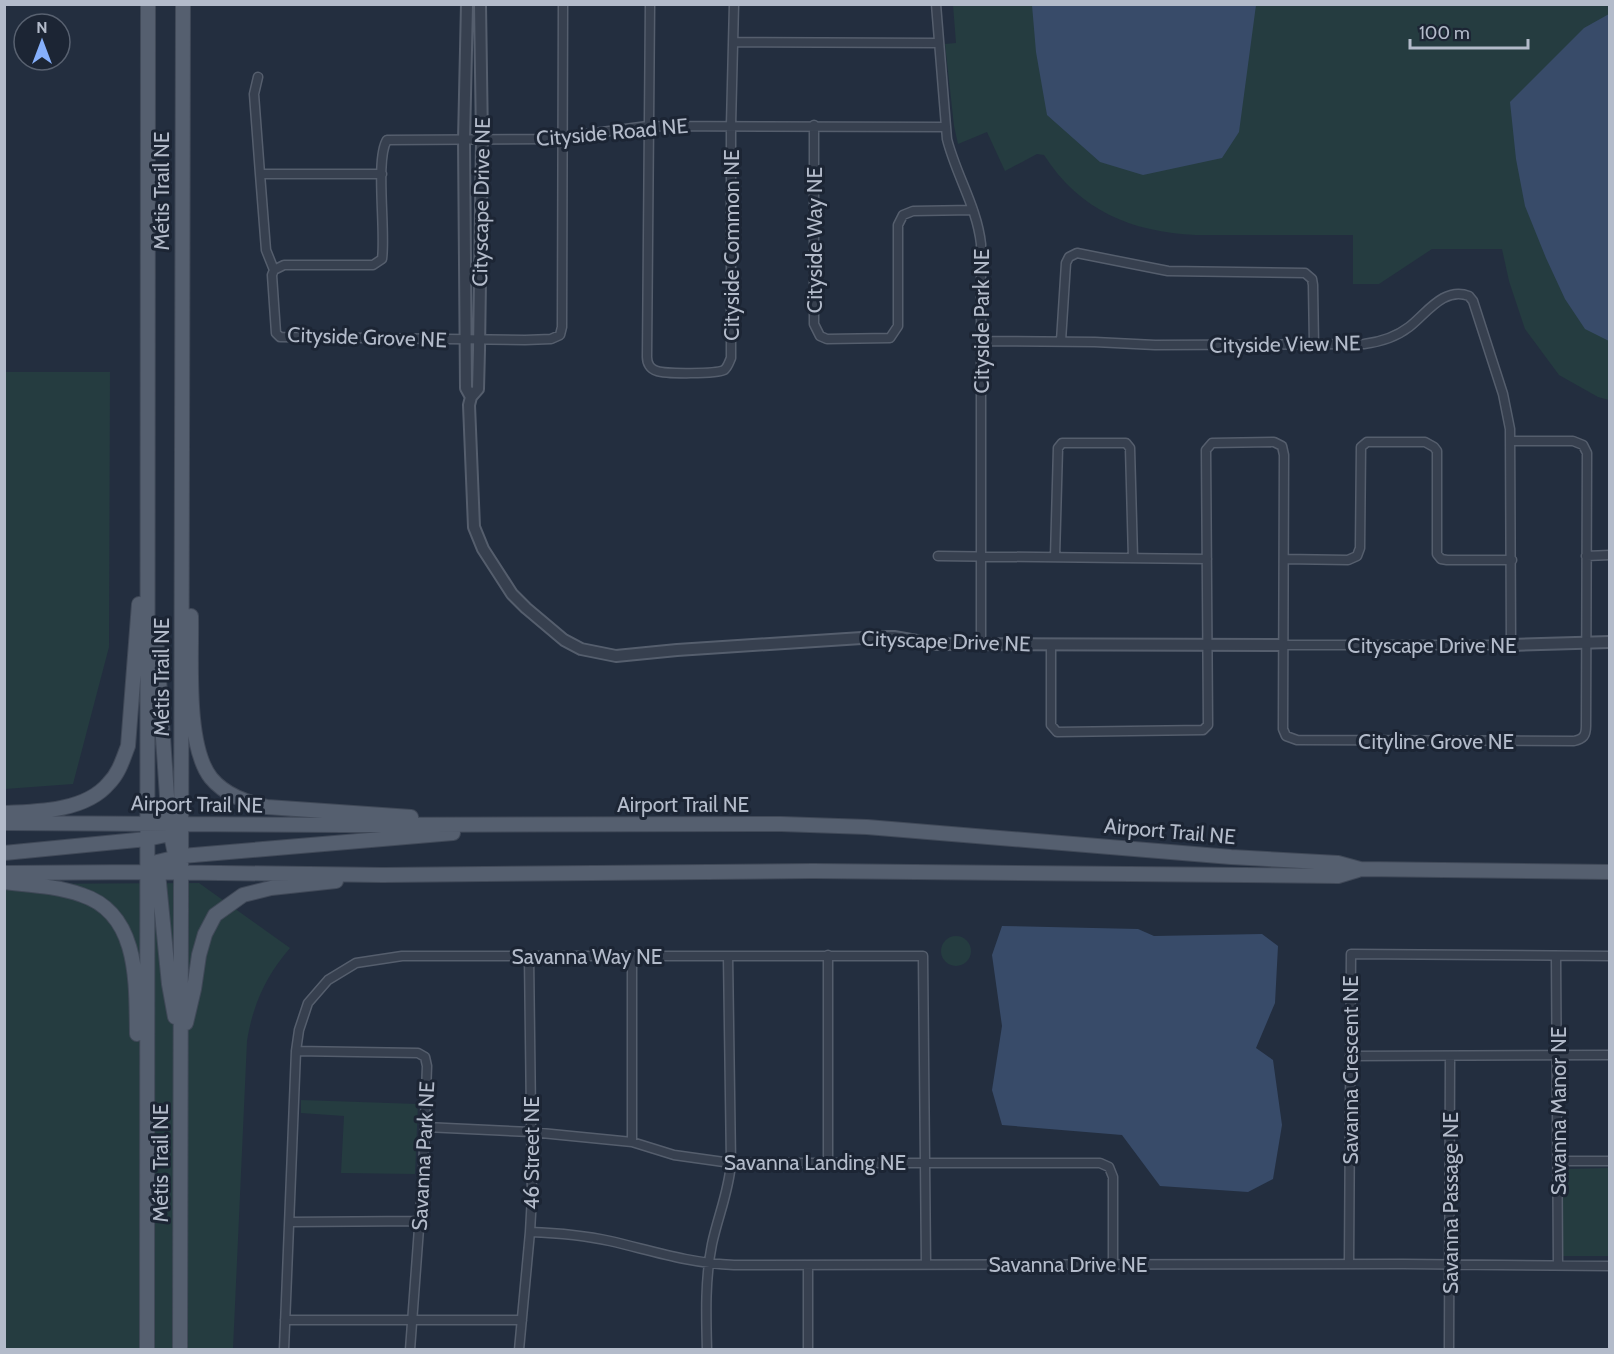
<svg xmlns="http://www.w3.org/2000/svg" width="1614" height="1354" font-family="Cabin,sans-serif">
<rect width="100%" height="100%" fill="#232e3f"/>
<path fill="#253c40" d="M953,5H1609V400L1598,397L1559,375L1525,329L1509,281L1502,249H1432L1379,284H1353V235H1196C1132,232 1080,211 1044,155L1037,154L1005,171L987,132L958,144L954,126L945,44L956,43Z
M5,372H110L109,647L73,784L5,789Z
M199,883L290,948C266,976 253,1004 247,1041L233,1349H5L4,884Z
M941 951a15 15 0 1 1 30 0a15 15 0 1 1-30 0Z
M301,1100L418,1104L415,1174L341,1173L344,1116L301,1113Z
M1609,1168V1256H1563V1169Z"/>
<path fill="#384b69" d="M1032,5H1256L1239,132L1222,158L1143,175L1100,162L1047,115L1036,52Z
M1609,14V341L1585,329L1565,299L1546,258L1525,206L1516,159L1510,102L1584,28Z
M1002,926L1138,929L1154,936L1262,934L1278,946L1275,1003L1256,1048L1273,1060L1282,1125L1273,1179L1248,1192L1160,1186L1122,1135L1002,1125L992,1090L1002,1026L992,955Z"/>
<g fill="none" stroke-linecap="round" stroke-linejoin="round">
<defs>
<path id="minor" d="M563,4L562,327L560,335L551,339L525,340L280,337L276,333L272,275L274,270L284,265H373L382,259C386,231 375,159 387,140L548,139L648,126L945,127
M650,4L647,357C647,363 650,369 657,371C665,374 717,374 724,370C728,367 729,362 731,358V125L734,4
M936,4L947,139C956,175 977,207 981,244V644
M733,42L938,43
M258,77L254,94L260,174
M814,125V324L820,336L827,339L890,338L898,326V225L903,215L913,211L973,210
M274,270L266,250L260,174H382
M982,341L1095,342L1155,345L1364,344C1380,342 1396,337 1409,327C1426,314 1444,286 1469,296L1473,301L1503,394L1510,429L1511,645H1283
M1061,341L1066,263L1069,257L1077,253L1168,271L1305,273L1312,279L1313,285L1314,345
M938,556L1207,559
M1586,556L1610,555
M1055,557L1058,448L1062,443H1126L1130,448L1133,558
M1284,559L1348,560L1357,556L1360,548L1361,447L1367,442H1425L1434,447L1437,451V554L1441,559L1447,560H1512
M1051,644V725L1057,732L1203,730L1208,725L1206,450L1212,443L1274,442L1282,446L1284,455L1283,729L1286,736L1297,740L1574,741C1583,739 1586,736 1586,726L1587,453L1583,445L1573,441H1511
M828,955V1163
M1556,956L1558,1265
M632,957V1142
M296,1051L418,1053L425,1057L427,1066L423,1174L410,1350
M1350,1056L1610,1055
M425,1127L531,1132L632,1142L674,1155L731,1163H1100L1109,1167L1113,1177V1264
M1558,1161H1610
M290,1222L420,1221
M530,1232C557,1233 583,1235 610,1241C653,1251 688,1263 734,1265L1403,1264L1610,1266
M1349,1264L1351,954L1610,956
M808,1265V1350
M285,1320H522
M284,1350L296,1051L299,1030L308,1003L328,980L356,963L402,956H923L926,1264
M519,1350L530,1232L532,1196L529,956
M707,1350C706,1314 705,1279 712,1244C718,1216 729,1191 731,1163L728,956
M1449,1350L1450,1056"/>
<path id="tertiary" d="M467,4L464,140L466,388L471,397L478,389L479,350L482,140L480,4
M471,397L469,405L474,527L483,549L512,594L526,608L564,640L581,649L616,656L677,650L877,637H894L934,644L1283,645
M1511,645L1610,642"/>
<path id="primary" d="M191,616C192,658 185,745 211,778C225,795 246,802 267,807L411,817
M156,636L169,825L176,859
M4,813C38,812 86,811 109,783C119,773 123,759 128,746L139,604
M4,823L344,825L781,824L867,827L1231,857L1338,863L1360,869L1610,872
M4,853L147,839L170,834L177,828
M157,863L169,984L175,1017
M147,872L157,862L182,856L453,833
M4,873L147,872L383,875L813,871L1338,876L1358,870
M4,882C30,885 57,886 82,895C140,914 136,984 137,1034
M186,1023L194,989L199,955L205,934L215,915L243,895L271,888L336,881
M147,1350L148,4
M180,1350L183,4"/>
</defs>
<use href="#minor" stroke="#555e6d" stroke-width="11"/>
<use href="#tertiary" stroke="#555e6d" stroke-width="14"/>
<use href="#primary" stroke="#404958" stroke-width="16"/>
<use href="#minor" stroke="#37404f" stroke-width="8"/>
<use href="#tertiary" stroke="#37404f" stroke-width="10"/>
<use href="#primary" stroke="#555f6f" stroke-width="14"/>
</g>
<g text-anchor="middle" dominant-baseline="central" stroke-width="6" stroke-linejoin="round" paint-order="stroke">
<g font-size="21" fill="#b3bbca" stroke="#1c2534">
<text transform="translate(612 132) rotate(-5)">Cityside Road NE</text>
<text transform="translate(161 191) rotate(-90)">Métis Trail NE</text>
<text transform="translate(481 202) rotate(-89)">Cityscape Drive NE</text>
<text transform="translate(814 240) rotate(-90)">Cityside Way NE</text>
<text transform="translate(731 245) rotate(-90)">Cityside Common NE</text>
<text transform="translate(981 321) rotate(-90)">Cityside Park NE</text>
<text transform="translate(367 337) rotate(2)">Cityside Grove NE</text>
<text transform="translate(1285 344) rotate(-1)">Cityside View NE</text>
<text transform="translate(946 641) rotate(2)">Cityscape Drive NE</text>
<text x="1432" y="645">Cityscape Drive NE</text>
<text transform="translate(161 677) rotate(-90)">Métis Trail NE</text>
<text x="1436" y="741">Cityline Grove NE</text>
<text transform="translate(197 804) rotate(1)">Airport Trail NE</text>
<text x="683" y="804">Airport Trail NE</text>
<text transform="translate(1170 831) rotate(5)">Airport Trail NE</text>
<text x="587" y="956">Savanna Way NE</text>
<text transform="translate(1350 1070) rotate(-90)">Savanna Crescent NE</text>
<text transform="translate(1558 1111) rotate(-90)">Savanna Manor NE</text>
<text transform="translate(531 1153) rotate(-90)">46 Street NE</text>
<text transform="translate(423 1156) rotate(-87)">Savanna Park NE</text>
<text x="815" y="1162">Savanna Landing NE</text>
<text transform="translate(160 1163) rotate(-90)">Métis Trail NE</text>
<text transform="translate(1450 1203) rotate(-90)">Savanna Passage NE</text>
<text x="1068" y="1264">Savanna Drive NE</text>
</g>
</g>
<rect width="1614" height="1354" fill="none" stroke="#b3bbca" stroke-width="12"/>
<g transform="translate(42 42)"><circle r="28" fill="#1c2534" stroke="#586170" stroke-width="1.5"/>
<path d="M0-4.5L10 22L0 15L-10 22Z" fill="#86b0fc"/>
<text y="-9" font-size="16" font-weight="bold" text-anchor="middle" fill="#b3bbca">N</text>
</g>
<path d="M1410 39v9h118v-9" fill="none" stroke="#b3bbca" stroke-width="3"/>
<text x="1419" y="39" font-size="18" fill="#b3bbca" stroke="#1c2534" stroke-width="4.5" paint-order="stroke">100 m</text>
</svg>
